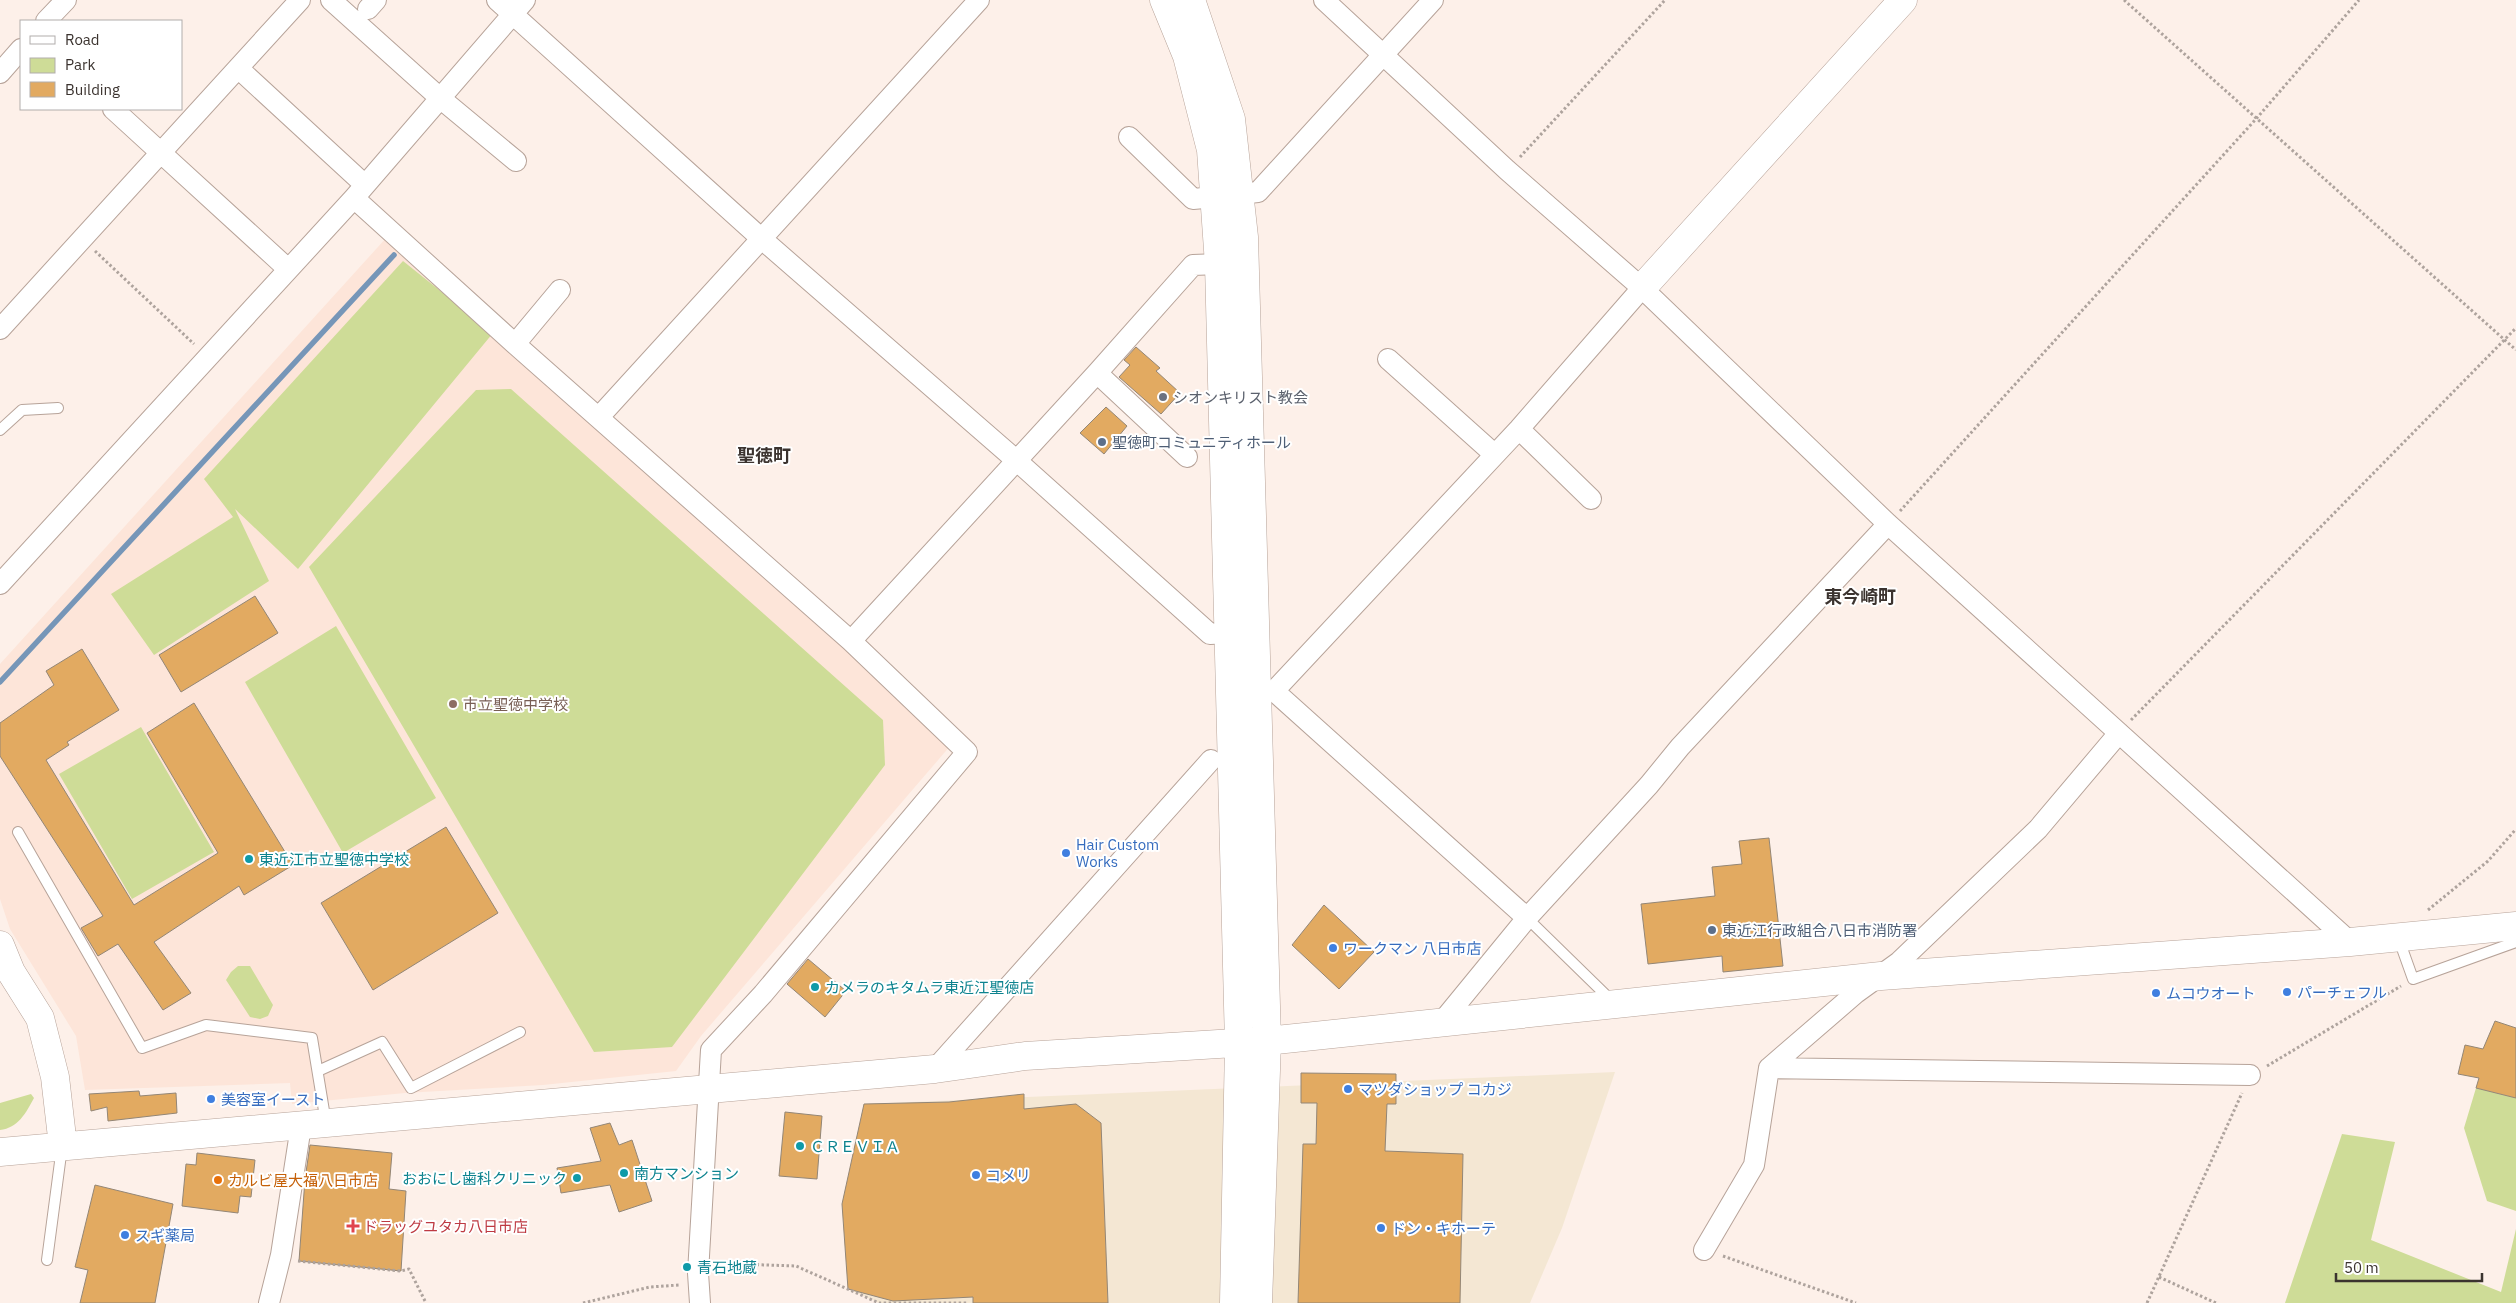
<svg xmlns="http://www.w3.org/2000/svg" width="2516" height="1303" font-family="'IBM Plex Sans','Noto Sans JP',sans-serif">
<rect width="100%" height="100%" fill="#fdf0e9"/>
<path fill="#f4e7d3" d="M1615,1072L1562,1228L1530,1303H879L848,1289L842,1204L864,1104Z"/>
<path fill="#fde5d9" d="M387,237L951,745L701,1036L676,1071L543,1085L405,1093L292,1104L290,1083L85,1090L76,1036L10,929L0,899V664Z"/>
<path fill="#cedc97" d="M403,261L493,333L298,569L235,509L269,581L154,655L111,594L233,517L204,479Z
M511,389L883,720L885,765L672,1047L594,1052L309,567L476,390Z
M336,626L436,798L343,853L245,682Z
M141,727L214,852L132,899L59,774Z
M238,966H250L273,1005L268,1016L260,1019L250,1017L226,980L231,972Z
M2476,1088L2516,1098V1211L2487,1201L2464,1128Z
M31,1094L34,1098C26,1113 18,1128 0,1130V1103Z
M2342,1134L2395,1142L2371,1240L2501,1292L2516,1229V1303H2285Z"/>
<g fill="none" stroke-linecap="round" stroke-linejoin="round">
<path stroke="#7696b8" stroke-width="5.5" d="M0,682L394,255"/>
</g>
<path fill="#e2aa61" stroke="#938676" d="M1136,347L1160,368L1156,371L1180,393L1161,414L1119,377L1130,365L1124,360Z
M1106,407L1127,426L1104,454L1080,433Z
M255,596L278,633L181,692L159,655Z
M82,649L119,710L67,742L69,745L46,760L134,905L218,853L147,733L194,703L293,865L244,895L239,886L154,942L191,993L163,1010L118,944L98,956L81,928L103,916L0,756V723L54,685L46,671Z
M446,827L498,913L373,990L321,903Z
M1769,838L1783,966L1723,972L1722,956L1648,964L1641,904L1715,896L1712,867L1742,864L1739,841Z
M1324,905L1374,952L1339,989L1292,945Z
M808,959L846,991L825,1017L787,984Z
M2495,1021L2516,1028V1098L2476,1088L2479,1078L2458,1074L2465,1045L2483,1049Z
M1301,1073L1396,1074V1104H1387L1385,1151L1463,1154L1460,1303H1298L1303,1144H1316L1317,1103H1301Z
M139,1091L140,1096L176,1093L177,1113L108,1121L107,1107L91,1111L89,1094Z
M1024,1094V1109L1076,1104L1101,1123L1108,1303H973V1297L893,1301L848,1289L842,1204L864,1104L949,1102Z
M785,1112L822,1116L817,1179L779,1176Z
M610,1123L619,1145L632,1140L652,1201L619,1212L610,1185L561,1193L557,1168L601,1161L590,1128Z
M310,1145L392,1153L389,1189L406,1191L401,1271L299,1261L305,1179Z
M197,1153L255,1160L251,1197L240,1196L238,1213L182,1206L186,1164L196,1165Z
M95,1185L173,1204L155,1303H80L88,1270L75,1267Z"/>
<g fill="none" stroke-linecap="round" stroke-linejoin="round">
<defs>
<path id="lane" d="M0,430L22,410L58,408
M18,832L142,1048L206,1025L312,1038L326,1123
M1527,918L1612,1001
M2404,937L2403,951L2413,979L2516,942
M318,1071L382,1042L411,1088L520,1032
M47,1260L62,1147"/>
<path id="street" d="M331,0L440,98L516,161
M497,0L763,240L1017,461L1210,634L1229,633
M1324,0L1507,170L1642,288L1888,524L2350,942
M368,9L376,0
M46,21L66,0
M238,68L365,185
M0,73L21,49
M113,109L288,269
M1129,137L1193,199L1215,197
M1239,194L1258,192L1433,0
M354,198L515,344L851,641L967,752L763,994L711,1050L698,1273L700,1303
M0,329L300,0
M515,344L560,290
M1388,359L1494,454
M1097,373L1187,457
M599,417L979,0
M1519,429L1591,499
M0,584L354,198L525,0
M851,641L1097,373L1193,265L1219,264
M1274,691L1527,918
M1244,692L1274,691L1519,429L1642,288
M1441,1023L1527,918L1649,785L1680,747L1888,524
M1769,1068L2250,1075
M935,1069L1211,760
M1704,1250L1754,1165L1769,1068L1856,993L1899,962L2038,829L2119,733
M269,1303L281,1255L301,1126"/>
<path id="secondary" d="M1164,0L1187,56L1211,150L1219,264L1239,1044L1234,1303
M1191,0L1231,119L1244,237L1267,1041L1258,1303
M1642,288L1903,0
M0,945L11,972L40,1018L55,1077L63,1146
M0,1152L935,1069L1025,1056L1267,1041L1881,976L2350,942L2516,926"/>
</defs>
<use href="#lane" stroke="#b7a399" stroke-width="12"/>
<use href="#street" stroke="#b7a399" stroke-width="22"/>
<use href="#secondary" stroke="#b7a399" stroke-width="29"/>
<path stroke="#aea39d" stroke-width="3" stroke-dasharray="2.5 2.5" stroke-linecap="butt" d="M2124,0L2516,350
M1520,157L1665,0
M95,251L194,344
M1900,511L2256,119L2359,0
M2131,720L2516,328
M2428,910L2488,861L2516,829
M2267,1066L2401,986
M1723,1256L1856,1303
M298,1261L401,1271L409,1269L426,1303
M717,1268L735,1264L796,1266L879,1303H968
M2159,1277L2216,1303
M583,1303L650,1287L679,1285
M2147,1303L2242,1093"/>
<use href="#lane" stroke="#fff" stroke-width="10"/>
<use href="#street" stroke="#fff" stroke-width="20"/>
<use href="#secondary" stroke="#fff" stroke-width="28"/>
</g>
<circle fill="#6b7280" stroke="#fff" stroke-width="2" cx="1163" cy="397" r="5"/>
<g fill="#5c6f8a" stroke="#fff" stroke-width="2">
<circle cx="1102" cy="442" r="5"/>
<circle cx="1712" cy="930" r="5"/>
</g>
<circle fill="#8d6e63" stroke="#fff" stroke-width="2" cx="453" cy="704" r="5"/>
<g fill="#3f7fe0" stroke="#fff" stroke-width="2">
<circle cx="1066" cy="853" r="5"/>
<circle cx="1333" cy="948" r="5"/>
<circle cx="2287" cy="992" r="5"/>
<circle cx="2156" cy="993" r="5"/>
<circle cx="1348" cy="1089" r="5"/>
<circle cx="211" cy="1099" r="5"/>
<circle cx="976" cy="1175" r="5"/>
<circle cx="1381" cy="1228" r="5"/>
<circle cx="125" cy="1235" r="5"/>
</g>
<g fill="#0f9aa8" stroke="#fff" stroke-width="2">
<circle cx="249" cy="859" r="5"/>
<circle cx="815" cy="987" r="5"/>
<circle cx="800" cy="1146" r="5"/>
<circle cx="624" cy="1173" r="5"/>
<circle cx="577" cy="1178" r="5"/>
<circle cx="687" cy="1267" r="5"/>
</g>
<circle fill="#e8710a" stroke="#fff" stroke-width="2" cx="218" cy="1180" r="5"/>
<path fill="#e0444e" stroke="#fff" stroke-width="2" d="M350.5 1218.5h5v5h5v5h-5v5h-5v-5h-5v-5h5z"/>
<g text-anchor="middle" dominant-baseline="central" stroke-width="4" stroke-linejoin="round" paint-order="stroke">
<g font-size="15" fill="#5b616d" stroke="#fff" text-anchor="start">
<text x="1173" y="397">シオンキリスト教会</text>
</g>
<g font-size="15" fill="#4e5e75" stroke="#fff" text-anchor="start">
<text x="1112" y="442">聖徳町コミュニティホール</text>
<text x="1722" y="930">東近江行政組合八日市消防署</text>
</g>
<g font-size="15" fill="#785e54" stroke="#fff" text-anchor="start">
<text x="463" y="704">市立聖徳中学校</text>
</g>
<g font-size="15" fill="#366cbe" stroke="#fff" text-anchor="start">
<text x="1076" y="844">Hair Custom<tspan x="1076" dy="17">Works</tspan></text>
<text x="1343" y="948">ワークマン 八日市店</text>
<text x="2297" y="992">パーチェフル</text>
<text x="2166" y="993">ムコウオート</text>
<text x="1358" y="1089">マツダショップ コカジ</text>
<text x="221" y="1099">美容室イースト</text>
<text x="986" y="1175">コメリ</text>
<text x="1391" y="1228">ドン・キホーテ</text>
<text x="135" y="1235">スギ薬局</text>
</g>
<g font-size="15" fill="#0d838f" stroke="#fff" text-anchor="start">
<text x="259" y="859">東近江市立聖徳中学校</text>
<text x="825" y="987">カメラのキタムラ東近江聖徳店</text>
<text x="810" y="1146">ＣＲＥＶＩＡ</text>
<text x="634" y="1173">南方マンション</text>
<text x="567" y="1178" text-anchor="end">おおにし歯科クリニック</text>
<text x="697" y="1267">青石地蔵</text>
</g>
<g font-size="15" fill="#c56008" stroke="#fff" text-anchor="start">
<text x="228" y="1180">カルビ屋大福八日市店</text>
</g>
<g font-size="15" fill="#be3a42" stroke="#fff" text-anchor="start">
<text x="363" y="1226">ドラッグユタカ八日市店</text>
</g>
<g font-size="18" font-weight="bold" fill="#3b332f" stroke="#fff">
<text x="764" y="455">聖徳町</text>
<text x="1860" y="596">東今崎町</text>
</g>
</g>
<rect x="20" y="20" width="162" height="90" fill="#ffffff" stroke="#b1adac"/>
<rect x="30" y="36" width="25" height="8" fill="#ffffff" stroke="#b1adac"/>
<text x="65" y="45" font-size="15" fill="#3b332f">Road</text>
<rect x="30" y="58" width="25" height="15" fill="#cedc97" stroke="#b1adac"/>
<text x="65" y="70" font-size="15" fill="#3b332f">Park</text>
<rect x="30" y="82" width="25" height="15" fill="#e2aa61" stroke="#b1adac"/>
<text x="65" y="95" font-size="15" fill="#3b332f">Building</text>
<path d="M2336 1273v8h146v-8" fill="none" stroke="#3b332f" stroke-width="2.5"/>
<text x="2344" y="1273" font-size="15" fill="#3b332f" stroke="#ffffff" stroke-width="4" paint-order="stroke">50 m</text>
</svg>
